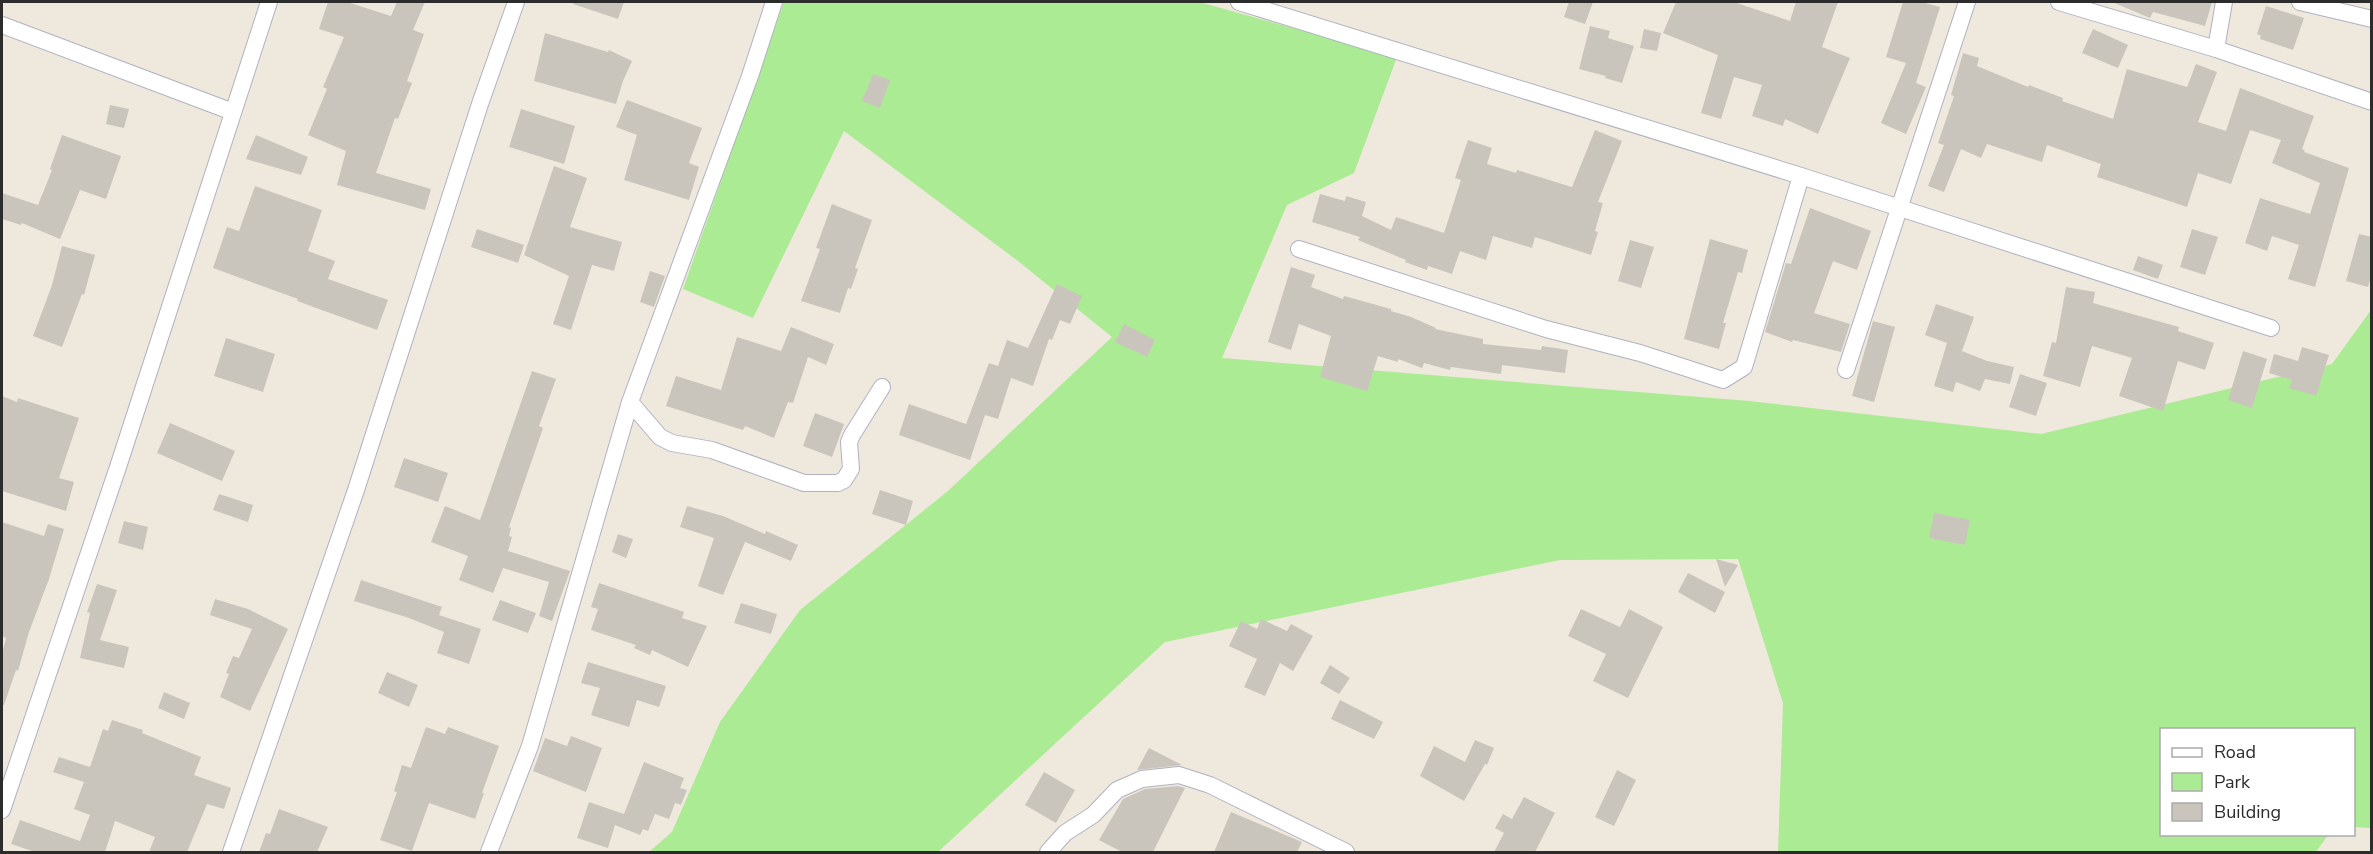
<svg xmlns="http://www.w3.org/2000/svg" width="2373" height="854" font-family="'Nunito Sans',sans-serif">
<rect width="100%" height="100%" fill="#efe8dd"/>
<path fill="#aaeb93" d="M784,2H1199L1397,57L1354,173L1287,205L1222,358L1749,401L2041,434L2332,364L2371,310V828L2354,827V730H2162V834L2328,835L2316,852H1778L1783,703L1738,559L1560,560L1165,642L938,852H649L672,832L720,722L800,610L948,491L1112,337L1018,261L844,131L753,318L683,289Z"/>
<path fill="#cac5bc" d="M328,2H347L391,16L397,2H425L413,30L424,34L407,81L412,83L398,119L395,118L376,173L431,189L425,210L337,185L346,151L308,135L327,89L323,87L344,37L319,29Z
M574,2H624L618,19L573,4Z
M1569,2H1593L1585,24L1564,17Z
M1676,2H1734L1790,21L1796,2H1838L1822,47L1850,58L1818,134L1785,119L1783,126L1752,116L1762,85L1734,77L1721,119L1701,113L1718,55L1663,33Z
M1903,2H1921L1940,7L1916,83L1926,87L1906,134L1881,123L1906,63L1886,57Z
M2112,2H2212L2205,26L2153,12L2150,18Z
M2266,6L2304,18L2293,50L2260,39L2261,36L2257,34Z
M1590,26L1610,31L1608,38L1634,46L1622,83L1605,78L1606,76L1579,69Z
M1644,29L1661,33L1657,51L1640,48Z
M2093,29L2128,45L2118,68L2082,53Z
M545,33L608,52L609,50L632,61L623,81L616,104L534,81Z
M1963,53L1979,58L1977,66L2028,87L2029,85L2063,98L2062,101L2113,119L2127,69L2187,87L2196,64L2217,72L2198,122L2226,131L2240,88L2314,116L2302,149L2305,150L2304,152L2349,168L2315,287L2288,279L2299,245L2272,236L2267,251L2245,243L2260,198L2310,214L2320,183L2272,163L2281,140L2250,130L2231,184L2198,173L2187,207L2097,177L2101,164L2047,145L2042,162L1987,144L1981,158L1961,149L1944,192L1928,186L1944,145L1938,143L1954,96L1951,95Z
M873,74L890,80L880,108L862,101Z
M627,100L702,128L689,163L699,167L689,200L624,180L637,135L616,127Z
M110,105L129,109L124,128L106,124Z
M521,109L575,126L564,164L509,147Z
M1595,130L1622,141L1598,202L1603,203L1595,231L1598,232L1591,255L1535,237L1532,248L1493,236L1486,260L1460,251L1452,274L1428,266L1427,270L1405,262L1406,260L1358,240L1360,237L1312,222L1320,194L1345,201L1346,196L1366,202L1362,216L1391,230L1396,217L1444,233L1461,180L1455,178L1468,140L1492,148L1487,164L1516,173L1517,170L1572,187Z
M62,135L121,156L106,199L80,190L60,239L22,223L21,225L2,219V193L38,205L52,170L50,169Z
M256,135L308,157L301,175L246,159Z
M554,166L587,178L570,227L622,242L614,271L592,265L571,330L553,324L569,276L524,255Z
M255,186L322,210L308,251L335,261L328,279L388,300L377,330L297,301L298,299L213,268L227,227L239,231Z
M832,204L872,220L855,268L858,269L851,289L848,288L840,313L801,301L820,249L816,248Z
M1810,208L1871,231L1857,270L1833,261L1814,313L1850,324L1841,352L1793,340L1792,342L1765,332L1786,263L1791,264Z
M477,229L524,245L518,263L471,247Z
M2192,229L2218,237L2205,275L2180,267Z
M2359,234L2372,237V274L2368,287L2346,281Z
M1710,239L1748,250L1742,273L1738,272L1723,323H1726L1719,349L1684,339Z
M1630,240L1654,247L1641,288L1618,281Z
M62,246L95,255L84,295L82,294L62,347L33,336L52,285Z
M2138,256L2163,265L2158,279L2133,270Z
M1291,267L1315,275L1311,287L1343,299L1344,296L1391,309V311L1411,317L1436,328L1435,329L1483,339V344L1541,350L1542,346L1568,350L1565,373L1502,365L1501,374L1451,367L1450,370L1424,363L1422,368L1398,359V362L1378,356L1367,391L1320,377L1331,336L1299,324L1291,350L1268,342Z
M650,271L665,276L654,307L640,302Z
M1057,284L1082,296L1070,324L1060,320L1052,340L1049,339L1033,386L1011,378L998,419L985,415L970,460L899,435L909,404L966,424L989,363L998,366L1007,340L1028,348Z
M2066,287L2095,292L2093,303L2179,327L2178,331L2214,343L2205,370L2178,361L2163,411L2119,396L2132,358L2092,346L2080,387L2043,376L2052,342L2056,343Z
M1936,304L1974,317L1962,351L1987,361L2014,367L2010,384L1985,379L1980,391L1956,382L1953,392L1934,386L1947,343L1925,335Z
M1873,321L1895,327L1874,402L1852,396Z
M1124,324L1155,340L1147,357L1115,342Z
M791,327L834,344L826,365L808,357L793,403L788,402L774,438L745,426L743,430L666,406L676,376L721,390L737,337L781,351Z
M226,338L275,354L263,392L214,376Z
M2302,347L2329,355L2316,396L2289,388L2292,380L2269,373L2274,354L2298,361Z
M2243,351L2267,359L2252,408L2228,400Z
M532,371L556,379L539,426L543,428L509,527L511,528L509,536L512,537L508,551L570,571L552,621L539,616L549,582L503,568L493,593L459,580L468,556L431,542L445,506L480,520Z
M2020,374L2047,383L2036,416L2009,407Z
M2,396L17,402L18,398L79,418L59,478L74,482L66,511L2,491Z
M815,413L844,424L832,457L803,446Z
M170,423L235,451L222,481L157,453Z
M404,458L448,473L438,502L394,487Z
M880,490L913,501L906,525L872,514Z
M219,494L253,505L248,522L213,510Z
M687,506L723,516L765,534L766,531L798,545L791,561L745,542L723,595L698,586L714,538L680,527Z
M1934,513L1970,520L1965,545L1929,538Z
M124,521L148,527L143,550L118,543Z
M2,522L44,536L48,524L64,529L49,579L29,632L18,671L16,670L4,705H2V654L6,638L2,636Z
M618,534L633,539L626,558L612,552Z
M1716,559L1738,565L1725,587Z
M1688,573L1725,592L1715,613L1678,592Z
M361,580L442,607L439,615L481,629L469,664L437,653L444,632L409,618L354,601Z
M599,583L684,612L682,618L707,626L688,667L652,650L650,655L634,648L636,645L591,630L598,609L591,607Z
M97,584L117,590L100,640L129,647L124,668L80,658L90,613L87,612Z
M215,599L248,609L288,629L250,711L220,697L229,674L226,673L233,656L239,658L252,629L210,615Z
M500,600L536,613L528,633L492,620Z
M741,603L777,614L771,634L734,623Z
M1581,609L1620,627L1629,609L1663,627L1628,698L1593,681L1606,654L1568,636Z
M1261,619L1287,631L1291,624L1313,636L1293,671L1280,663L1265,696L1244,687L1257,659L1229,646L1241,621L1257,629Z
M588,662L666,686L659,707L637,700L629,727L591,715L600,688L581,683Z
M1330,665L1350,678L1339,694L1320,683Z
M387,672L418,685L409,707L378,693Z
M164,692L190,703L184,719L158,708Z
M1340,700L1383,722L1374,739L1331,719Z
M112,720L143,730L142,733L201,757L194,775L231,788L224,809L207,804L187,852H149L155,837L115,821L105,852H35L11,844L20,820L80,841L90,815L74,809L84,782L53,772L59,757L90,767L103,729L108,731Z
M426,727L445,734L448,727L499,746L482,793H484L475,819L429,803L412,851L380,840L397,792L394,791L402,765L411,768Z
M571,736L602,748L586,792L533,771L545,738L567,746Z
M1475,740L1494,748L1487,765L1485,764L1464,801L1420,776L1434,746L1465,762Z
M1149,748L1182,765L1137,770Z
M644,762L684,778L680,788L687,790L681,805L675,803L669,819L655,814L648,831L643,829L640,835L615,825L608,848L577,838L589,802L624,814Z
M1617,770L1636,780L1614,826L1595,817Z
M1044,772L1075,790L1056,823L1025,805Z
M1178,786L1185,788L1153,852H1122L1099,840L1123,799L1145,789Z
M1524,797L1555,813L1535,852H1494L1504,833L1495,828L1503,814L1512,819Z
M279,809L328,827L317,852H259L266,833L270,834Z
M1231,812L1302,842L1297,852H1214Z"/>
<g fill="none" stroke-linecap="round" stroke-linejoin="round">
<defs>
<path id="street" d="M1239,2L1801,176L2271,328
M2059,2L2216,49L2372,102
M2300,2L2372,19
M2,25L233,112
M2216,49L2224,2
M1299,249L1546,329L1640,353L1723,380L1744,367L1801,176
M1846,370L1967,2
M630,402L660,437L672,443L712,450L804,483H838L844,480L851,469L849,442L852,435L882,387
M2,810L118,467L269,2
M231,852L356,490L480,104L516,2
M489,852L530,746L630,402L750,76L774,2
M1048,852L1065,833L1093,815L1117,790L1142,779L1179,775L1210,785L1346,852"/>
</defs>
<use href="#street" stroke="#b0b2c1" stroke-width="18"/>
<use href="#street" stroke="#fff" stroke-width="16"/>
</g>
<rect width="2373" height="854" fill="none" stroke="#2c2c2c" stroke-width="6"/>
<rect x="2160" y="728" width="195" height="108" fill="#ffffff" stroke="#ababab" stroke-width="1.5"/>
<rect x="2172" y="748" width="30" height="9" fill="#ffffff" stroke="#ababab" stroke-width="1.5"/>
<text x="2214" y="758" font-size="18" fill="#2c2c2c">Road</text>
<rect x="2172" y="773" width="30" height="18" fill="#aaeb93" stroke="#ababab" stroke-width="1.5"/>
<text x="2214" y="788" font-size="18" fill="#2c2c2c">Park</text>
<rect x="2172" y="803" width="30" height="18" fill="#cac5bc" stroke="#ababab" stroke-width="1.5"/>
<text x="2214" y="818" font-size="18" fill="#2c2c2c">Building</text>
</svg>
